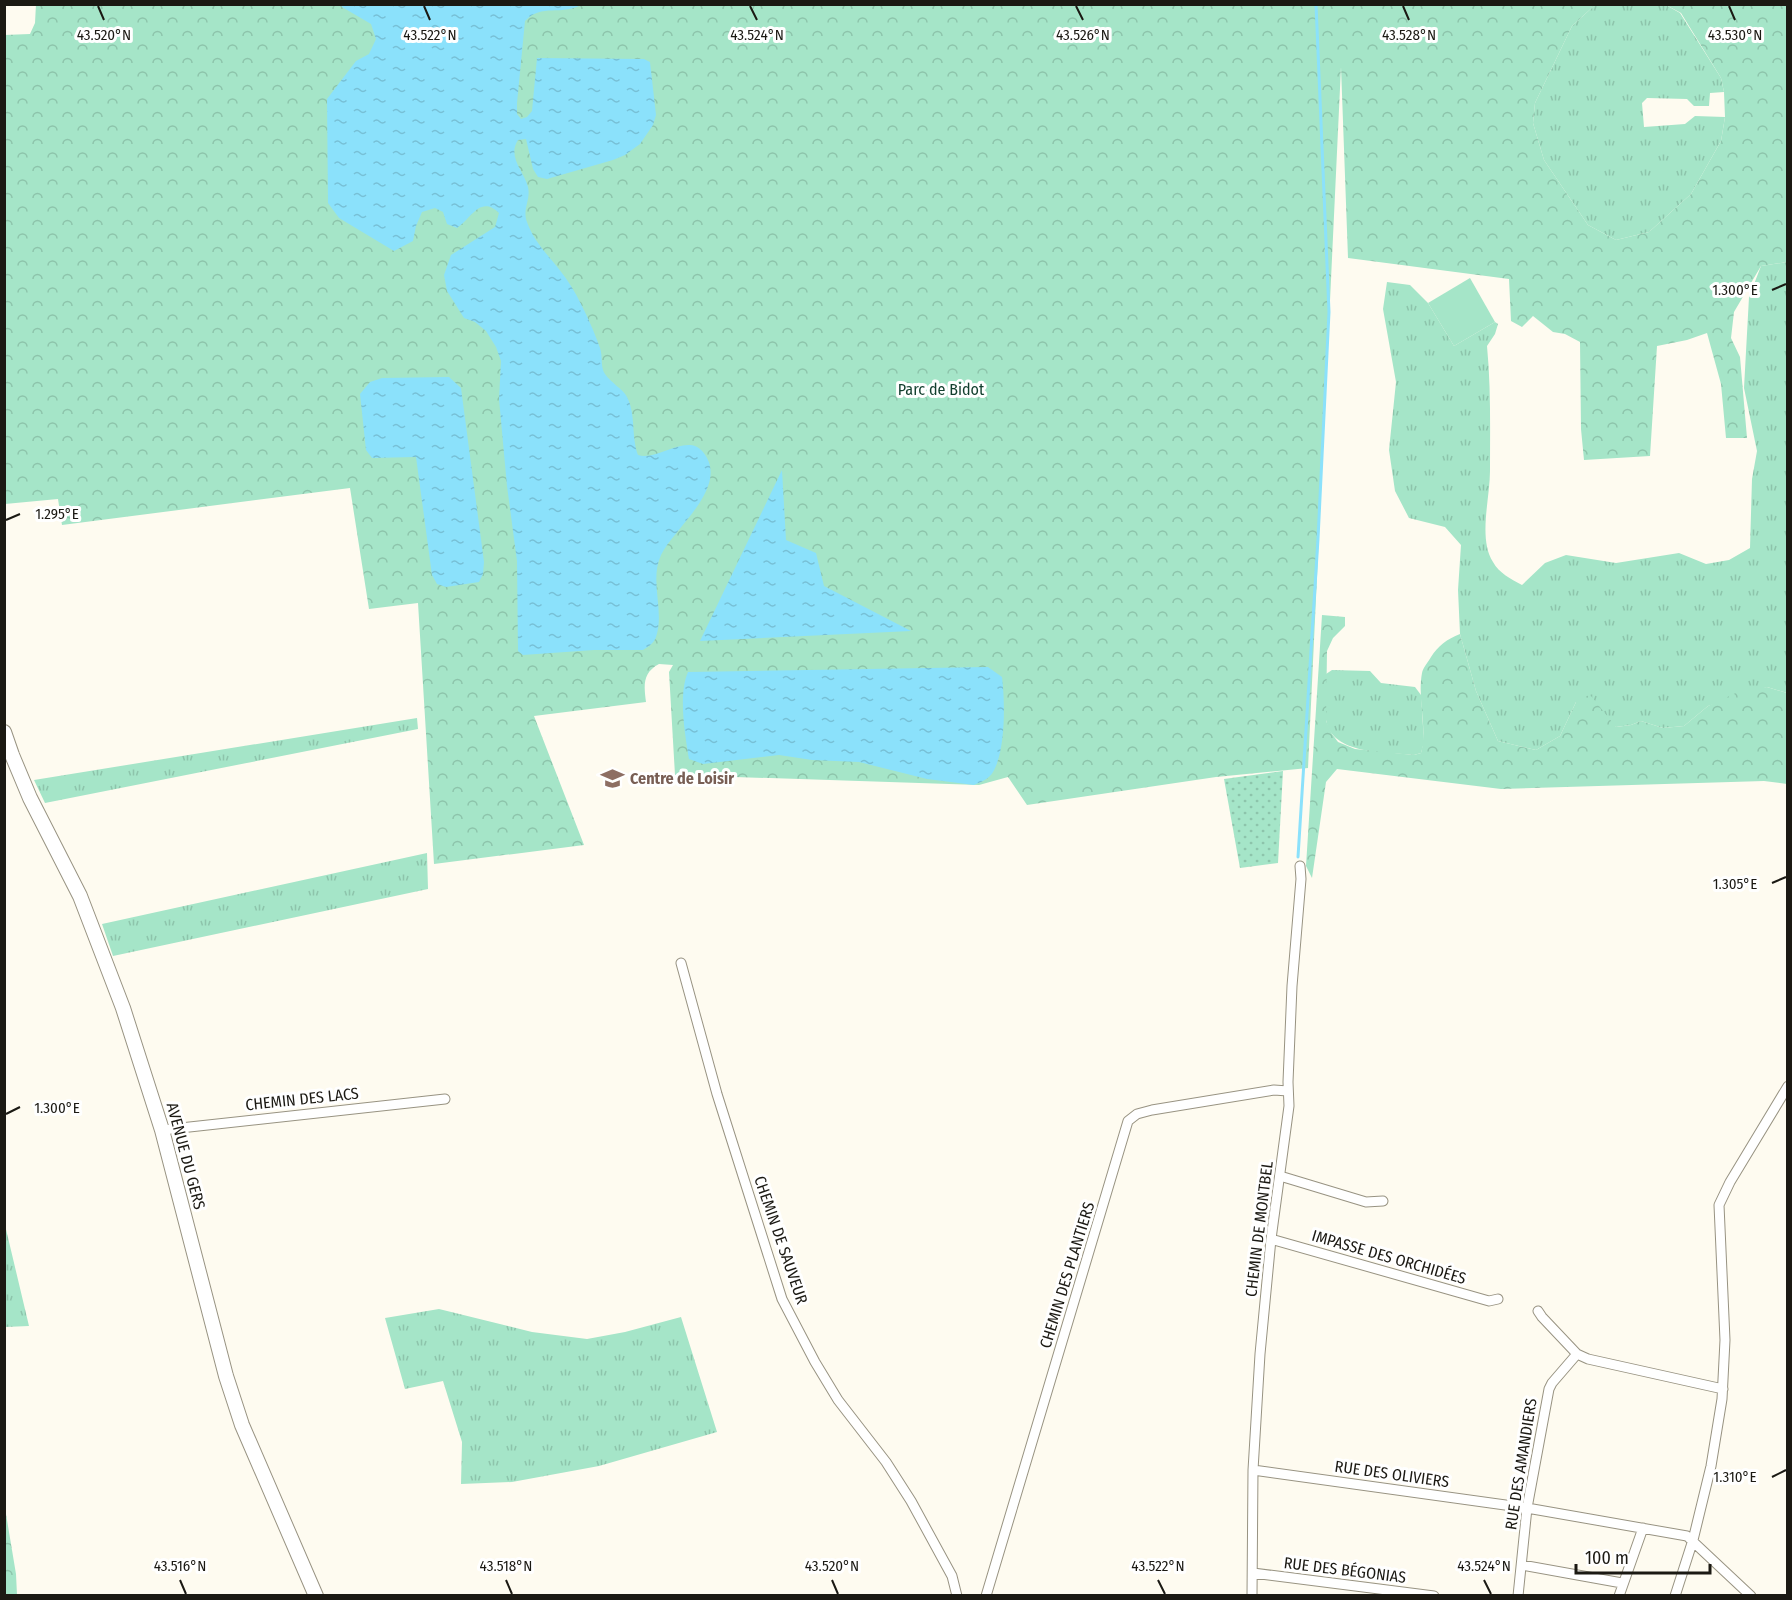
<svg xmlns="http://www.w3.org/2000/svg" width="1792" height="1600" font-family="'Fira Sans Condensed',sans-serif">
<defs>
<pattern id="grass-tufts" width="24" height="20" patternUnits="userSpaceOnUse" patternTransform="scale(1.5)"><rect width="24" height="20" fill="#a5e5c8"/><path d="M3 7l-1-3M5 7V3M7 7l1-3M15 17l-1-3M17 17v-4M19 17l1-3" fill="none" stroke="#8dc4ab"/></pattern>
<pattern id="forest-crowns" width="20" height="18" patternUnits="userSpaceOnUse" patternTransform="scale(1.5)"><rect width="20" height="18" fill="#a5e5c8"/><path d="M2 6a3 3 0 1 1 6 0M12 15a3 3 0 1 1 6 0" fill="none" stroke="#8dc4ab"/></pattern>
<pattern id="garden-dots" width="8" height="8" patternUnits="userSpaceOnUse" patternTransform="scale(1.5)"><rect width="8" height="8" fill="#a5e5c8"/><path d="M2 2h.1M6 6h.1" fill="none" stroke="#8dc4ab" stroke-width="1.8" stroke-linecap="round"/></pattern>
<pattern id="water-ripples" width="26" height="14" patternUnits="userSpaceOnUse" patternTransform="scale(1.5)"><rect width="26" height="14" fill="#8be1fb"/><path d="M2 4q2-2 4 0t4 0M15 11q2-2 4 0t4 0" fill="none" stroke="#77c0d6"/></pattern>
</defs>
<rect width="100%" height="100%" fill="#fefbf0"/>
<path fill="url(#grass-tufts)" d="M1595,5H1666L1680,13L1721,78L1724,92L1710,93L1709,106H1694L1687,99L1647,98L1642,103L1644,127L1685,124L1695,116L1725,117L1721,141L1691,194L1649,232L1616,240L1588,225L1544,160L1533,123L1535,103L1572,26Z
M1787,262V693L1767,687L1708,706L1684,726L1663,728L1641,721L1631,725L1616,727L1576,702L1560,736L1536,750L1498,741L1476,691L1460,634L1458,590L1461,545L1445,527L1409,518L1395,491L1389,450L1396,382L1383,309L1387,282L1410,285L1428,303L1454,346L1495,322L1498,324L1495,334L1487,346C1491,387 1490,429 1490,471C1490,499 1478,538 1493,562C1499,573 1511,579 1522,585L1545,563L1566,555L1616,563L1679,553L1706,564L1729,560L1750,548L1752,479L1757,451L1744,388L1749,297L1761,266Z
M1332,670L1370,671L1381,683L1415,687L1421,695L1424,742L1421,753L1414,755C1386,752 1332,755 1326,720C1323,706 1326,688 1326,674Z
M417,718L418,729L45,803L34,780Z
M427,853L428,889L113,956L102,924Z
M5,1225L29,1326L5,1327Z
M439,1309L532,1332L587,1339L625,1332L681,1317L717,1432L599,1466L512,1482L461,1484L462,1442L443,1381L405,1389L385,1318Z"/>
<path fill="url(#forest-crowns)" d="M36,4L1595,5L1572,26L1535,103L1533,123L1544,160L1588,225L1616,240L1649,232L1691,194L1721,141L1725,117L1724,92L1721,78L1681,13L1666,5H1787V262L1761,266L1734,312L1731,338L1740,357L1747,438H1726L1721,384L1707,333L1687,340L1657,346L1650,456L1584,460L1581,429L1580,342L1565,334L1553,332L1533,316L1522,327L1511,321L1509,279L1348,258L1341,67L1308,768L1216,777L1027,805L1008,777L979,785L675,775L669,672L673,665L659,664C642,673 644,686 646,702L534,716L584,845L434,864L418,603L369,609L350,488L62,525L58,499L5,504L4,35L30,34L35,23Z
M1322,615L1345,617V626L1333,638L1327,651L1326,721L1332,734L1338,742L1355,749L1414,755L1421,753C1428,727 1417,700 1422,673C1423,668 1428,662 1431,657C1438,646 1447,639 1460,634L1476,691L1498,741L1536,750L1560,736L1576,702L1591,696L1616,727L1631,725L1641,721L1663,728L1684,726L1708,706L1740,691L1767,687L1787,693V784L1764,781L1501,789L1337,769L1326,782L1312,878L1306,866Z
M4,1502L16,1574L17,1595H5Z"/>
<path fill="url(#garden-dots)" d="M1283,771L1278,863L1240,868L1224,779Z"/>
<path fill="#a5e5c8" d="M1470,278L1495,322L1454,346L1428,303Z"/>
<path fill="url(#water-ripples)" d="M341,5H581C561,16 542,3 525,21L517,103V114L521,119L527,117L532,111L537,58L644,59L650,62L656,115L653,125L640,144L625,155L613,160L547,179L538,177L533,169L526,139L518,140C507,157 524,171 528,187C531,200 522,209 527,222C535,246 558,264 571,286C581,302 594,330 600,348C603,356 600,367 605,374C611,383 623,389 627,397C636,414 631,436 638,455C657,462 687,432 703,452C731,486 674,528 661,555C649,581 665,611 656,637C654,643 648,647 643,650H594L523,655L518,651L517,561L507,486L499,399L501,361L496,347L486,331L475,322L464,318L447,291L444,275L451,255L495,227L499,213C480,195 472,218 457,228L447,224L443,212L435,208L422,212L416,226L413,241L394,251L339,218L328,203L327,99L356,61L369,54L376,39L371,24L342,7Z
M449,377L461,388L484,562L483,574L479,582L446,587L437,584L432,575L416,457L372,458L366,450L360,394L370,382L382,378Z
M782,470L786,540L816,553L824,586L911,631L700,641Z
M988,667L1002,677C1005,701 1006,750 993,772C989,779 981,782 974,785L927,779L859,762L812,760L779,755L703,764L689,759C685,735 678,694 688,672Z"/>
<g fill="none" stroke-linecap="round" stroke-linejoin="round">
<path stroke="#8be1fb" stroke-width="3" d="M1298,857L1318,539L1329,312L1316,4"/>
<defs>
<path id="minor" d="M681,963L717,1094L782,1299L815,1362L838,1400L886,1462L911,1501L952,1576L957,1596
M162,1130L445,1099
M1280,1176L1366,1202L1383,1201
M1271,1239L1489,1301L1498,1299
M1538,1311L1542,1317L1577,1354
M1253,1470L1527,1508L1687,1536L1751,1596
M1522,1565L1622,1583
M1253,1573L1434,1596
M986,1596L1128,1121L1137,1114L1152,1110L1274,1090L1288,1091
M1252,1596L1253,1470L1260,1354L1271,1239L1289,1106L1288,1082L1292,986L1301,879L1300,866
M1518,1596L1527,1508L1549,1389L1552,1383L1577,1354L1588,1359L1723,1389
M1619,1596L1643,1528
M1675,1596L1693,1540L1711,1466L1722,1399L1725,1340L1719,1205L1730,1182L1788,1086"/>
<path id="secondary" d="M4,732L12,755L30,798L80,896L123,1008L162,1130L226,1376L242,1425L316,1596"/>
</defs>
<use href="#minor" stroke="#989382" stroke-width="11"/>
<use href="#secondary" stroke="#989382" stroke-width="16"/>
<use href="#minor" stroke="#fff" stroke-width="9"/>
<use href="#secondary" stroke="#fff" stroke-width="14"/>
</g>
<path fill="none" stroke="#1b1913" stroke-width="2" d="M98,6L104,20M424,6L430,20M750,6L757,20M1076,6L1083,20M1403,6L1409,20M1729,6L1735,20M1772,290L1786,284M6,520L20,514M1772,883L1786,877M6,1114L20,1107M1772,1477L1786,1470M180,1580L186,1594M506,1580L512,1594M832,1580L838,1594M1158,1580L1165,1594M1484,1580L1491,1594"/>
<defs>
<symbol id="school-bare" viewBox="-9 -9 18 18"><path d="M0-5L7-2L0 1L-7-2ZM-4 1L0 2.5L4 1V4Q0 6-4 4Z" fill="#8d6e63" stroke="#fff" stroke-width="2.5" paint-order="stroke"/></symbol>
</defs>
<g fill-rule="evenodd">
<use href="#school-bare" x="596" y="762" width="33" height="33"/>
</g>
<g text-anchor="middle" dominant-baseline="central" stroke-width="6" stroke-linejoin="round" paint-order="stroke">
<g font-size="16" fill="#123f2e" stroke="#fff">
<text x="941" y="389">Parc de Bidot</text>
</g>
<g font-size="16" font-weight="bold" fill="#785e54" stroke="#fff" text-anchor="start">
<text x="630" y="778">Centre de Loisir</text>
</g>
<g font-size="16" fill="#1b1913" stroke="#fff">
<text transform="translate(302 1099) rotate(-6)">CHEMIN DES LACS</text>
<text transform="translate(186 1156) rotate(75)">AVENUE DU GERS</text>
<text transform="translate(1259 1229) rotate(-83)">CHEMIN DE MONTBEL</text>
<text transform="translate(781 1240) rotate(71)">CHEMIN DE SAUVEUR</text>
<text transform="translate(1389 1257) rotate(16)">IMPASSE DES ORCHIDÉES</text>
<text transform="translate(1067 1275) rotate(-73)">CHEMIN DES PLANTIERS</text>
<text transform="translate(1521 1464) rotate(-81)">RUE DES AMANDIERS</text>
<text transform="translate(1392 1474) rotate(8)">RUE DES OLIVIERS</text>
<text transform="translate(1345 1570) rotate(7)">RUE DES BÉGONIAS</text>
</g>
</g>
<g font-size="15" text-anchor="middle" fill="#1b1913" stroke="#fff" stroke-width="6" stroke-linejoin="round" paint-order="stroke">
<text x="104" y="40">43.520°N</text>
<text x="430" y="40">43.522°N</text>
<text x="757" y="40">43.524°N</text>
<text x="1083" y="40">43.526°N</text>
<text x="1409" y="40">43.528°N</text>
<text x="1735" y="40">43.530°N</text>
<text x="1735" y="295">1.300°E</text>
<text x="57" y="519">1.295°E</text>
<text x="1735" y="889">1.305°E</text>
<text x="57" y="1113">1.300°E</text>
<text x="1735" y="1482">1.310°E</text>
<text x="180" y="1571">43.516°N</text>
<text x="506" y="1571">43.518°N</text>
<text x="832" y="1571">43.520°N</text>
<text x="1158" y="1571">43.522°N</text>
<text x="1484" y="1571">43.524°N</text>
</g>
<rect width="1792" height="1600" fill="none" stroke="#1b1913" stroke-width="12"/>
<path d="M1576 1564v9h134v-9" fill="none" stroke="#1b1913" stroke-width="3"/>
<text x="1585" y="1564" font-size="18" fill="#1b1913" stroke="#ffffff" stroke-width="4.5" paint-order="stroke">100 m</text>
</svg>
